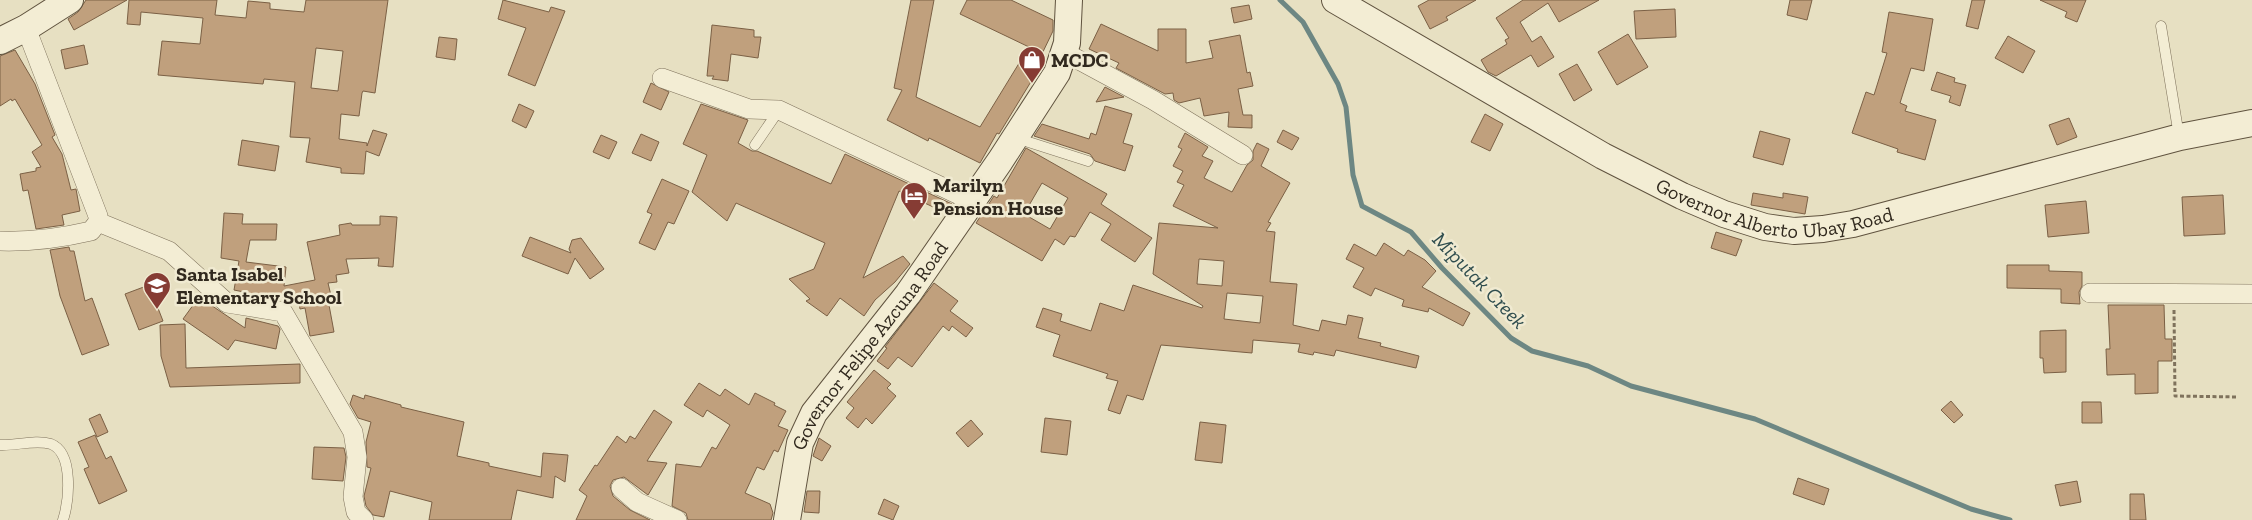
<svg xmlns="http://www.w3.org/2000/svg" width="2252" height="520" font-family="'Zilla Slab',serif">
<rect width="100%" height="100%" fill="#e7e0c2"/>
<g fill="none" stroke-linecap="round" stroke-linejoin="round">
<path stroke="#6d8783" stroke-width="5" d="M1280,0L1303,22L1338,84L1346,107L1353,175L1362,206L1411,232L1442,268L1511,338L1532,351L1588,366L1631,386L1755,419L1971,509L2010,520"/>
</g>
<path fill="#c0a07d" stroke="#7b6045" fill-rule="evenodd" d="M86,0H127L74,30L68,19L78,12Z
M129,0H217L215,15L246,18L248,1L270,3V9L304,12L306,0H388L375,93L363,91L362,93L359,116L341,114L339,139L367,143V146L373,130L387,134L379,156L366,151L364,174L341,173V168L306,162L310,138L290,137L295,82L264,79L263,84L158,75L162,41L200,44L203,18L141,12L140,25L127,24ZM316,48L343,51L338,91L311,88Z
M503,0L549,12L551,7L565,11L535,86L508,75L526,28L498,19Z
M911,0H934L916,97L980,127L1029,47L960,14L967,0H1011L1053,20V31L1039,60L1043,62L999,134L997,133L980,163L929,138L928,141L887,120L902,90L894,88Z
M1429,0H1476L1446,17L1448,20L1430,29L1418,6Z
M1523,0H1599L1559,22L1548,3L1520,22L1532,42L1541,36L1554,57L1538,67L1531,55L1496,76L1488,72L1481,60L1507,44L1505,40L1509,38L1496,18Z
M1790,0H1812L1807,20L1787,15Z
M1972,0H1985L1978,29L1966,26Z
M2040,0H2086L2077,22L2065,17L2067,12Z
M1249,5L1252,19L1234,23L1231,8Z
M1675,9L1676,37L1636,39L1634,11Z
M1889,12L1933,19L1924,71L1911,68L1900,103L1907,106L1905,111L1936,120L1925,160L1897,152L1898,149L1852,133L1866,92L1874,95L1887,53L1882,52Z
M1101,24L1158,51V29H1186V63L1213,58L1209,41L1240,35L1247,73L1250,72L1253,86L1238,89L1243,115H1252V128L1228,127L1229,112L1204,116L1200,98L1179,103L1174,100L1173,93L1165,94L1116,68L1119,63L1089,49Z
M712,25L754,30V37H761L758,58L731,54L728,81L712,79L714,76H707Z
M1628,34L1648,67L1617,85L1598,52Z
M2008,36L2035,51L2023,73L1995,58Z
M439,37L457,39L455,60L436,57Z
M84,45L88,64L65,69L61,50Z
M15,50L35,84L55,135L52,137L62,154L71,190L76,189L80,211L62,215L64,225L36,229L28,190L23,191L20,174L36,171V168L41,167L32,152L42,145L15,99L12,101L11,99L0,106V56Z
M1577,64L1592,90L1574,101L1559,74Z
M1937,72L1955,78L1954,82L1966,85L1960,106L1949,102L1951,96L1931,90Z
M651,83L669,92L661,110L643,102Z
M1105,87L1124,97L1096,102Z
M519,104L534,111L526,128L512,121Z
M701,104L748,120L738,143L752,151H757L831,184L845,154L952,204L946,213L899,191L863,278L903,256L910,264L895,282L875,300L864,316L840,298L827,316L806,301L810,299L789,279L814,269L825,243L736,203L727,221L692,192L707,155L683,144Z
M1105,106L1132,114L1123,143L1133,146L1125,171L1095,161L1090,154L1034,136L1042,124L1089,139L1091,133L1096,135Z
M1485,114L1503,124L1490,151L1471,142Z
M2069,118L2077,137L2057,145L2049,125Z
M1283,130L1299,138L1292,150L1277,142Z
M1760,131L1790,139L1783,165L1753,157Z
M1185,133L1208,147L1202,156L1213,161L1204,178L1232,192L1247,165L1253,160V151L1257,143L1269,149L1261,166L1290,183L1268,222L1271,223L1266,231L1275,232L1270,282L1297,284L1293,325L1319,331L1322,320L1346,325L1348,315L1363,318L1358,338L1381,343L1380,346L1419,356L1416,368L1336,350L1334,356L1314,352L1313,355L1298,352L1300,344L1253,340L1252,353L1161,345L1143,400L1127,395L1120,414L1108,410L1118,381L1106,378L1108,374L1053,356L1060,335L1036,327L1043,308L1062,314L1060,321L1091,331L1100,303L1124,311L1133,285L1202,308L1203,306L1153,274L1159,223L1218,228L1173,206L1184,185L1177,182L1183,171L1173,166L1182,149L1178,147ZM1199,259L1224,261L1222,286L1197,284ZM1227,293L1263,296L1260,323L1224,319Z
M641,134L659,142L651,161L632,153Z
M601,135L617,142L609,159L593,152Z
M242,140L279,146L275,171L238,165Z
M1026,148L1107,194L1101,204L1152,238L1135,262L1101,240L1111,224L1090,212L1075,237L1070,236L1064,245L1055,239L1042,261L976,223L994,196L997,198ZM1042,183L1068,198L1050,229L1024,214Z
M662,179L689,191L674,224L668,222L655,250L639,243L652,214L647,212Z
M1753,193L1783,198V193L1808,197L1805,214L1751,205Z
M2223,195L2225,234L2184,236L2182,197Z
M2086,201L2089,233L2048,237L2045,205Z
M224,213L243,214L242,224H277L276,240H250L246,262L286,267L284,286L315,280L307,242L340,235L339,225L351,223L352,225H380V216L397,217L393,267L378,266L379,258L346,259L349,273L336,275L337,282L328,283L333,304L329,305L334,332L310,336L305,308L300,309L298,296L289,298L264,295L263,297L249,295V293L234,290L239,261L221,258Z
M1716,232L1742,240L1736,256L1711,248Z
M530,237L571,253L569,249L572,240L581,238L604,269L590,279L575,258L568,274L522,256Z
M1384,243L1404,256L1408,250L1425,260L1436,271L1422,287L1470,313L1463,326L1429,308L1428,312L1402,306L1404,300L1375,288L1371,296L1353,287L1364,268L1346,259L1354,244L1376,256Z
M69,247L70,251H74L85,301L92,298L109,345L82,355L60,296L50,250Z
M2007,265H2049V271L2082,272V286L2079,292L2080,304L2061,303V289L2007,288Z
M934,283L958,301L950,311L973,328L966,337L952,326L949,331L943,326L912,367L898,357L888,369L877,361L887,348L885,347Z
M149,285L163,321L139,330L125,294Z
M199,297L245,328L246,318L278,326L280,329L276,349L235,340L228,350L183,319Z
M2108,305H2164L2165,339H2172V361H2158V393L2135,394V374L2107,375L2106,349H2110Z
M185,324L186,368L300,364V383L170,387L161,356L160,325Z
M2066,330V372L2044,373L2043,358H2040V331Z
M874,370L891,384L887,388L896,396L872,424L866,418L858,428L846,418L854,408L847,402Z
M699,383L720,396L725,389L749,405L755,393L775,403L774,405L786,411L778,426L788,430L778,452L774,450L764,470L757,467L745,493L770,504L773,513L771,520H688L686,513L672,506L676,464L701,467L712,447L716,449L730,425L707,410L703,417L684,405Z
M353,395L364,399L365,395L401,405V407L464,422L457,456L489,463V466L541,477L543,453L568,455L565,482L555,476L553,498L517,490L511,520H429L432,502L390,491L384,517L373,515L366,506L364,496L371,468L367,467L366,442L371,422L358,418L350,404Z
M1951,401L1963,415L1954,423L1941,410Z
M2082,402H2101L2102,423H2082Z
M654,410L672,422L647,461L667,463L648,495L624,477L613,480L610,486L613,496L630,510L650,520H576L587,496L579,490L595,465L597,466L617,436L626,443L630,436L635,439Z
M100,414L108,432L97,437L89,419Z
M1045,418L1071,421L1067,455L1041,452Z
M971,420L983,434L968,447L956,433Z
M1200,422L1226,425L1222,463L1195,460Z
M95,435L106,459L111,456L127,491L99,504L84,469L89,467L78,442Z
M819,438L831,446L822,461L813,456Z
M314,447L344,448L346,457L343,481L312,479Z
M1798,478L1829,489L1824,505L1793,494Z
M2077,481L2081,502L2060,506L2055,485Z
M807,491H820L819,513L804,512Z
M2130,494H2144L2146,520H2130Z
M884,499L899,506L893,520L878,514Z"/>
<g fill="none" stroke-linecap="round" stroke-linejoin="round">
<defs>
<path id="lane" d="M2161,26L2179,136
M1016,138L1088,161
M755,145L779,110
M0,445C16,446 35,439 51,444C74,453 69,501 63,520"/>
<path id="street" d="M1064,52L1153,100L1243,155
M662,78L749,109L779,110L972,201
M98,222L169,251L227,303L283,312L353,432L357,457L353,497L356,512L364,520
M0,241C32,242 61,238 91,231L98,222V216L26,28
M2090,293L2252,294
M621,488L637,502L677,520"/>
<g id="secondary">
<path id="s1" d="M1335,0L1603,156L1682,196L1724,214L1765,227L1794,231L1823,229L1853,224L2180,137L2252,123"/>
<path d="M0,41L26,28L70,0"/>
<path id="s2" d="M787,520L800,443L814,413L908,294L1000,161L1057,73L1067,43L1069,0"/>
</g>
</defs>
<use href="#lane" stroke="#7f725c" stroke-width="11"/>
<use href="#street" stroke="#7f725c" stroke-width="20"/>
<use href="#secondary" stroke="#60533f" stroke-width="28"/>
<path stroke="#7f725c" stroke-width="3" stroke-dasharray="4 2.5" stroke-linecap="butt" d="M2174,310L2175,396L2238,397"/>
<use href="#lane" stroke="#f3edd4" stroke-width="10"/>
<use href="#street" stroke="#f3edd4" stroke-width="19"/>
<use href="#secondary" stroke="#f3edd4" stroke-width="26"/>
</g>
<defs>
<symbol id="shop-pin" viewBox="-11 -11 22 30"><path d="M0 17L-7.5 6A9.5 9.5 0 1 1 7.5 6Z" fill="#863c34" stroke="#f0ead1"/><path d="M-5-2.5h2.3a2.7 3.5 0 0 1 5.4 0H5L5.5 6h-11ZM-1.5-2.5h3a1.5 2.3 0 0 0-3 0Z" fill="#fff"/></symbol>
<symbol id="hotel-pin" viewBox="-11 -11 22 30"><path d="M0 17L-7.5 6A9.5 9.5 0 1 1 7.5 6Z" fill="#863c34" stroke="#f0ead1"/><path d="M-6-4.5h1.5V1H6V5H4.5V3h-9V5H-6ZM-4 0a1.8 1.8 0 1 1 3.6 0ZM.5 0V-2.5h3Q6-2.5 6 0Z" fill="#fff"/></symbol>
<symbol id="school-pin" viewBox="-11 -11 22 30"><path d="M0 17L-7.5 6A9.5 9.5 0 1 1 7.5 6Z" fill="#863c34" stroke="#f0ead1"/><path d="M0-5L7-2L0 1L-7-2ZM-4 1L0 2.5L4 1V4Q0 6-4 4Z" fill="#fff"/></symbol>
</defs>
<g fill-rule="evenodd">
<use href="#shop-pin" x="1016" y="44" width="32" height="43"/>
<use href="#hotel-pin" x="898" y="180" width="32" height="43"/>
<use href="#school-pin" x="141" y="270" width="32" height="43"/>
</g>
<g text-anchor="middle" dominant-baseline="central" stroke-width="5" stroke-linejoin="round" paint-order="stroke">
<g font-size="20" font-weight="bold" fill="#31291e" stroke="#f0ead1" text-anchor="start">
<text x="1051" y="60">MCDC</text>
<text x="933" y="185">Marilyn<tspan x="933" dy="23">Pension House</tspan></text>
<text x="176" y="274">Santa Isabel<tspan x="176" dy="23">Elementary School</tspan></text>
</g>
<g font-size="20" fill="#31291e" stroke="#f0ead1">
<text stroke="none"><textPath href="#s1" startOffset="494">Governor Alberto Ubay Road</textPath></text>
<text stroke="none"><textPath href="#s2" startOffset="198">Governor Felipe Azcuna Road</textPath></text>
</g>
<g font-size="21" font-style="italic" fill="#2f4d4e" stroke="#f0ead1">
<text transform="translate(1480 280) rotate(46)">Miputak Creek</text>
</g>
</g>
</svg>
